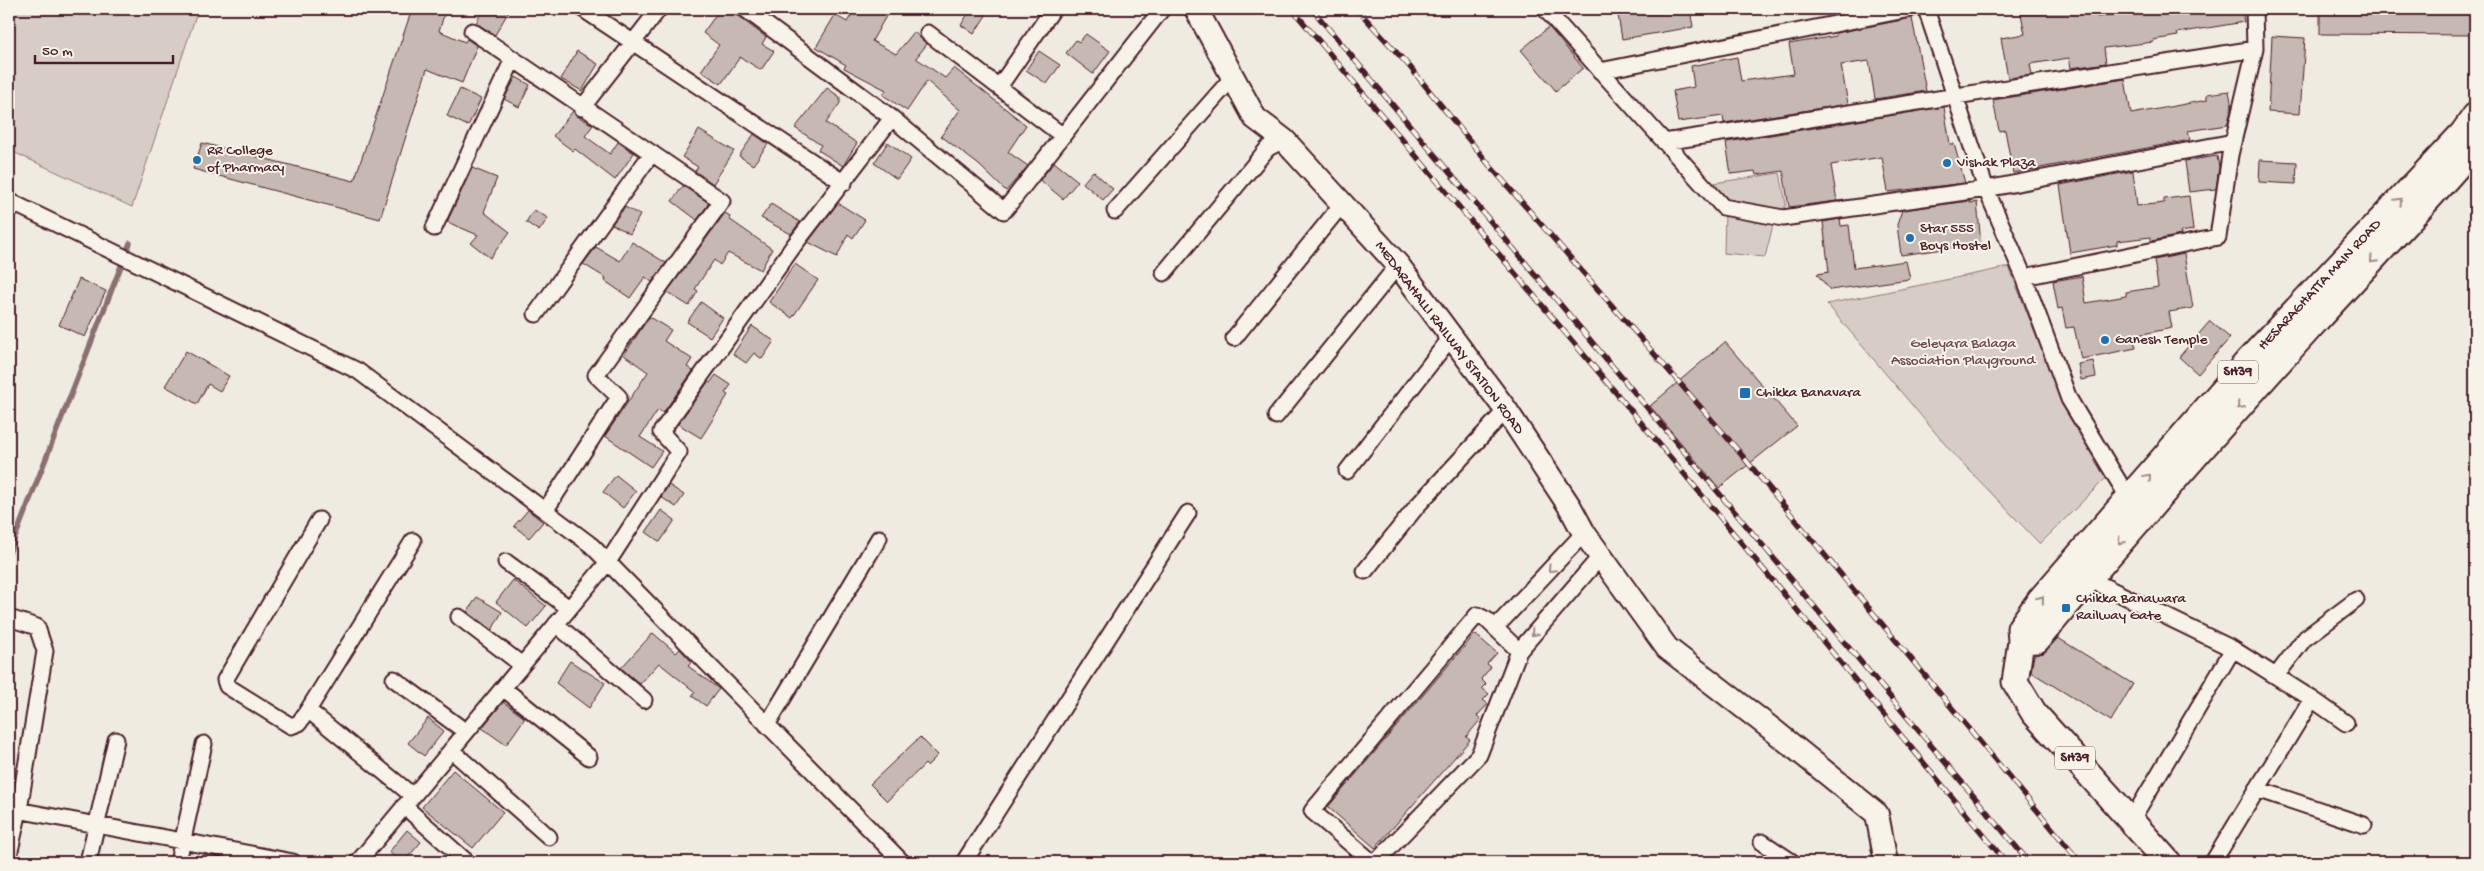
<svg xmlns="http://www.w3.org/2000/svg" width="2484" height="871" font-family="'Gochi Hand',sans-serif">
<rect width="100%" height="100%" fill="#f0ebe0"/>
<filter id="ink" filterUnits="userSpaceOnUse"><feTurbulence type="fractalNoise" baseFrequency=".02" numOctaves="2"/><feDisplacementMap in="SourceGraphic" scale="10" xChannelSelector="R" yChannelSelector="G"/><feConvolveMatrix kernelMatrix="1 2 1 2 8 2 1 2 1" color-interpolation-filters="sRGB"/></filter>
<g filter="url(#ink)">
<path fill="#d8cdc6" stroke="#917678" d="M9,9H198L132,207L9,150Z
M1780,173L1786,204L1782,215L1725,204L1707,184Z
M1725,212L1774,221L1765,257L1724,253Z
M2009,267L2063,404L2112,472L2040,544L1949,449L1827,304Z"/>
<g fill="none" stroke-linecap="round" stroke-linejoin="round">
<path stroke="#8b6f72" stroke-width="5.5" d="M9,553L130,243"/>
</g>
<path fill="#c6b8b3" stroke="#4a1f2b" d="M412,9H446L439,31L465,42L467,39L477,46L462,83L427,69L380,219L193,169L202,143L354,181Z
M483,9H510L495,35L476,23Z
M720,9H728L766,37L762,44L774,51L761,70L740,57L721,84L701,71L719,45L703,33Z
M855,9H890L872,41L896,54L914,32L927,44L916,58L945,78L954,68L1026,125L1008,152L1028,166L1006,191L979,165L941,136L960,110L927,81L907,111L883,95L886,90L844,68L846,65L816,47L835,15L847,22Z
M971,9H990L974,34L961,25Z
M1617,9H1690L1693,27L1622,39Z
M2020,9H2095L2097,17L2150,9H2242L2244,22L2177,33L2178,36L2153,40L2154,42L2104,48L2106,63L2071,68L2069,58L2030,64L2032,75L2008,78L2001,38L2025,34Z
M2320,9H2475V35L2320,34Z
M1912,18L1926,91L1875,99L1869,61L1841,65L1848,104L1724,123L1723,116L1678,122L1673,91L1694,87L1691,66L1737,57L1741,81L1794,74L1789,44L1836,36V33Z
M1549,27L1583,68L1556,91L1521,50Z
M1086,34L1110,51L1093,74L1066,53L1076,40L1079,42Z
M2272,36L2305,38L2300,114L2268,112Z
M577,51L598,64L582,91L561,79Z
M1039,51L1060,65L1047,84L1026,70Z
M516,77L530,85L519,107L504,99Z
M2125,79L2131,114L2207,100V94L2229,91L2232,107L2227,125L2188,131L2190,140L2013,173L2005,130L1999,131L1993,100Z
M827,88L840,97V103L826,123L857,143L843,166L818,150L821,145L795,128Z
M460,89L481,99L468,126L447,116Z
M1944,107L1950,144H1954L1965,183L1888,192L1882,157L1831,165L1837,201L1789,207L1783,171L1756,175L1755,171L1731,174L1726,143L1727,142Z
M573,111L577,116L593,125L585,136L610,154L618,142L634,153L615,180L575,149L573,151L553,136Z
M699,130L734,151L713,184L695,171L698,167L682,157Z
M754,134L768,144L753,165L739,156Z
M888,142L911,159L897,179L874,163Z
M2217,156L2219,167L2216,189L2189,192L2185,161Z
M2260,160L2297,162L2296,184L2259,182Z
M1054,162L1078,181L1063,199L1040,180Z
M472,168L497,178L484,212L510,232L490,258L471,243L478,235L447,222Z
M1093,171L1113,189L1103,200L1083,183Z
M2133,171L2137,206L2164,203V199L2189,196L2193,230L2180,232L2181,235L2151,241V237L2117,241V245L2070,253L2060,185Z
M683,186L709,203L697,220L672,201Z
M1970,201V203L1977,202L1981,244L1901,255L1897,225L1902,210Z
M838,203L865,220L853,238L848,234L837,257L808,242Z
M771,204L800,222L791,234L761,218Z
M625,207L640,215L630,234L612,224Z
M534,210L548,218L539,231L526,222Z
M725,213L730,216L729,219L772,249L761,270L728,253L720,265L714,260L695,289L698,291L689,306L667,292Z
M1840,219L1841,226L1849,225L1854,268L1906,261L1910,279L1830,290L1817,274L1829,272L1823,222Z
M632,242L666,263L652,282L645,277L630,298L605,281L606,278L583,264L596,247L620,261Z
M2184,254L2193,308L2169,312L2172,328L2133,336L2136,348L2081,359L2074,327L2066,328L2062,308L2058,309L2053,281L2082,276L2086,303L2126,296V292L2158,287L2154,260Z
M795,264L818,280L792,318L769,302Z
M79,279L106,291L85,337L59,325Z
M701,302L723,318L710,337L687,322Z
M649,317L671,330L664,341L692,359L687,367L693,371L663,413L658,410L640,437L662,451L651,467L605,436L648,372L624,355Z
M2210,321L2230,338L2198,374L2179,357Z
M752,326L774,341L762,359L754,353L746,363L733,354Z
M1725,342L1797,426L1719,488L1650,406Z
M186,351L229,376L220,391L208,384L197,404L165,386Z
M2093,361L2096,377L2081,380L2078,364Z
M716,375L731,385L725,393L728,395L701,438L678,424L708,382L710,383Z
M616,475L636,491L623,508L603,492Z
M669,485L684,495L676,507L661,497Z
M528,510L543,522L529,538L514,526Z
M661,510L675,520L660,542L646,532Z
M513,580L546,606L528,628L496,602Z
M477,597L502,612L492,630L467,612Z
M653,633L676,653L680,649L692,662L688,666L719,689L706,706L692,696L695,692L659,663L640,684L621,668Z
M1475,634L1497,653L1487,664L1491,667L1481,679L1486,684L1482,688L1489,694L1483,700L1488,704L1477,716L1481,719L1466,737L1470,740L1375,848L1328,807Z
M2058,638L2133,684L2111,721L2031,672L2034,655L2044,653Z
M570,661L605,683L589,708L556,683Z
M503,702L525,718L506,745L482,728Z
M428,718L444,731L424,756L408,743Z
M920,737L938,755L927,766L925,764L887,801L870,784Z
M453,770L503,812L473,848L422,807Z
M407,830L421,842L404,862H401L389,852Z"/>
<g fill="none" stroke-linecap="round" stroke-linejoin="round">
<defs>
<path id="street" d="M583,9L844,183
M745,9L892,118
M1545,9L1723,207L1783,218L1986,189L2233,142
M1926,9L1986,189L2024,277L2069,399L2132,504
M472,31L722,201L596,375L619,397L545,511
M928,33L1063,136
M1600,71L1910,9
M999,87L1053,9
M582,108L659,9
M1664,142L2255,49
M9,201L358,371L591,545L902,862
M1115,211L1233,77
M434,228L513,59
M1164,273L1268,148L1284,140
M2024,277L2218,237L2230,155L2255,49L2254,9
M536,314L652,153
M1234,338L1343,203
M1276,416L1398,265
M1347,471L1452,336
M319,520L225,680L227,686L291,726L299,723L308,710L413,796
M506,562L569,608
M1365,571L1417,506L1506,410
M2083,576L2233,649L2312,699L2346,723
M459,617L522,665
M9,618L37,627L45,651L19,810L9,855
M556,624L644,700
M1495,628L1584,533
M2276,676L2304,639L2356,600
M394,679L466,732
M503,688L589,757
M308,710L413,541
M767,725L879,538
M451,750L549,837
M2257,789L2364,825
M404,806L467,862
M12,809L293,862
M2131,821L2233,649
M1762,842L1792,862
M88,862L116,740
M178,862L204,744
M358,862L608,562L679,452L661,432L795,244L892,118L1004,211L1162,9
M964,862L1188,513
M1372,862L1312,811L1477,615L1487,620L1519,651
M1376,862L1479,755L1519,651L1600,557
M2213,862L2312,699"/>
<path id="secondary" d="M1196,9L1255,118L1284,140L1398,265L1506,410L1570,507L1584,533L1667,648L1773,730L1877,814L1886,862"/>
<path id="primary" d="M2021,641L2037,640C2127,533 2219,428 2313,324C2367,264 2423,207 2475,146
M2168,862L2034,713L2015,682L2021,641L2020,628L2040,600L2248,361L2463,133L2475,116"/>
</defs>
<use href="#street" stroke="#4a1f2b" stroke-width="19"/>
<use href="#secondary" stroke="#4a1f2b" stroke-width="26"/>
<use href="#primary" stroke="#4a1f2b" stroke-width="29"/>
<use href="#street" stroke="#f7f3e8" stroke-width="15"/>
<use href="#secondary" stroke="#f7f3e8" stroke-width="22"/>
<use href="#primary" stroke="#f7f3e8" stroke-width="25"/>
<defs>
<path id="rail" d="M1292,9L1676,464L2006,862
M1312,9L2029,862
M1357,9L1410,67L1491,167L1725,435L2080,862"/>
</defs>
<use href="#rail" stroke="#4a1f2b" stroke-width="5.5"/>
<use href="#rail" stroke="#f7f3e8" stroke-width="4" stroke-dasharray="11" stroke-linecap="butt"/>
</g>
<defs><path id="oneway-chevron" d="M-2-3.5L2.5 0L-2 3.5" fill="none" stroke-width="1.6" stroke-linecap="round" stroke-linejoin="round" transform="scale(1.25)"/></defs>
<g stroke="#a0898a">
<use href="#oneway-chevron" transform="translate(2399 201) rotate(-47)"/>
<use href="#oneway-chevron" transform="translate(2373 260) rotate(133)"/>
<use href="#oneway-chevron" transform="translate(2240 406) rotate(132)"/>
<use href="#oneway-chevron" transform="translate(2148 477) rotate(-49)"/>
<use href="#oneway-chevron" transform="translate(2121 541) rotate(130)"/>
<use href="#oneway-chevron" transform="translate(1551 569) rotate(134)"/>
<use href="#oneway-chevron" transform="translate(2041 599) rotate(-51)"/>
<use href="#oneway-chevron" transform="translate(1534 633) rotate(131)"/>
</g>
</g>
<g fill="#1f6fb2" stroke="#f7f3e8" stroke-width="2">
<circle cx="197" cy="160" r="5"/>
<circle cx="1947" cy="163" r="5"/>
<circle cx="1910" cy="238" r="5"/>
<circle cx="2105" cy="340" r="5"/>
<rect x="1739" y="387" width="12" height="12" rx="2.5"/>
<rect x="2061" y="603" width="10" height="10" rx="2.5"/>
</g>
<g text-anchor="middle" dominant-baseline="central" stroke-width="4" stroke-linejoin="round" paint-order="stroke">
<g fill="#f7f3e8" stroke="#7e5f64" stroke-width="1">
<rect x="2218" y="360.5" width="40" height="23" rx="4"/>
<rect x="2055" y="746.5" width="40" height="23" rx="4"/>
</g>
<g font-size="14" font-weight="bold" fill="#4a1f2b">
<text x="2238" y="372">SH39</text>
<text x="2075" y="758">SH39</text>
</g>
<g font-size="15" fill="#4a1f2b" stroke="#f7f3e8" text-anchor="start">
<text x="207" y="151">RR College<tspan x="207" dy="17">of Pharmacy</tspan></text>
<text x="1957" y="163">Vishak Plaza</text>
<text x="1920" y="229">Star 555<tspan x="1920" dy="17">Boys Hostel</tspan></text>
<text x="2115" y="340">Ganesh Temple</text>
<text x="1756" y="393">Chikka Banavara</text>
<text x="2076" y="599">Chikka Banawara<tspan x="2076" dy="17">Railway Gate</tspan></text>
</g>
<g font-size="15" fill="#4a1f2b" stroke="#f7f3e8">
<text transform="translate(2320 285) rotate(-47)">HESARAGHATTA MAIN ROAD</text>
<text transform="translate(1449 338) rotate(53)">MEDARAHALLI RAILWAY STATION ROAD</text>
</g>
<g font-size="15" fill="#6e4a52" stroke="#f7f3e8">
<text x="1963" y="344">Geleyara Balaga<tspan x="1963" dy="17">Association Playground</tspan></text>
</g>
</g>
<rect width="2484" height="871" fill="none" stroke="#f7f3e8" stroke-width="30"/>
<rect x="15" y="15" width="2454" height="841" fill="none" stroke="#4a1f2b" stroke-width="2" filter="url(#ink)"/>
<path d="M35 55v8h138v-8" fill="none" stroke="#4a1f2b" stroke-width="2.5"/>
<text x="42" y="55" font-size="15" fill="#4a1f2b" stroke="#f7f3e8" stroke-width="4" paint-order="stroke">50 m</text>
</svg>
